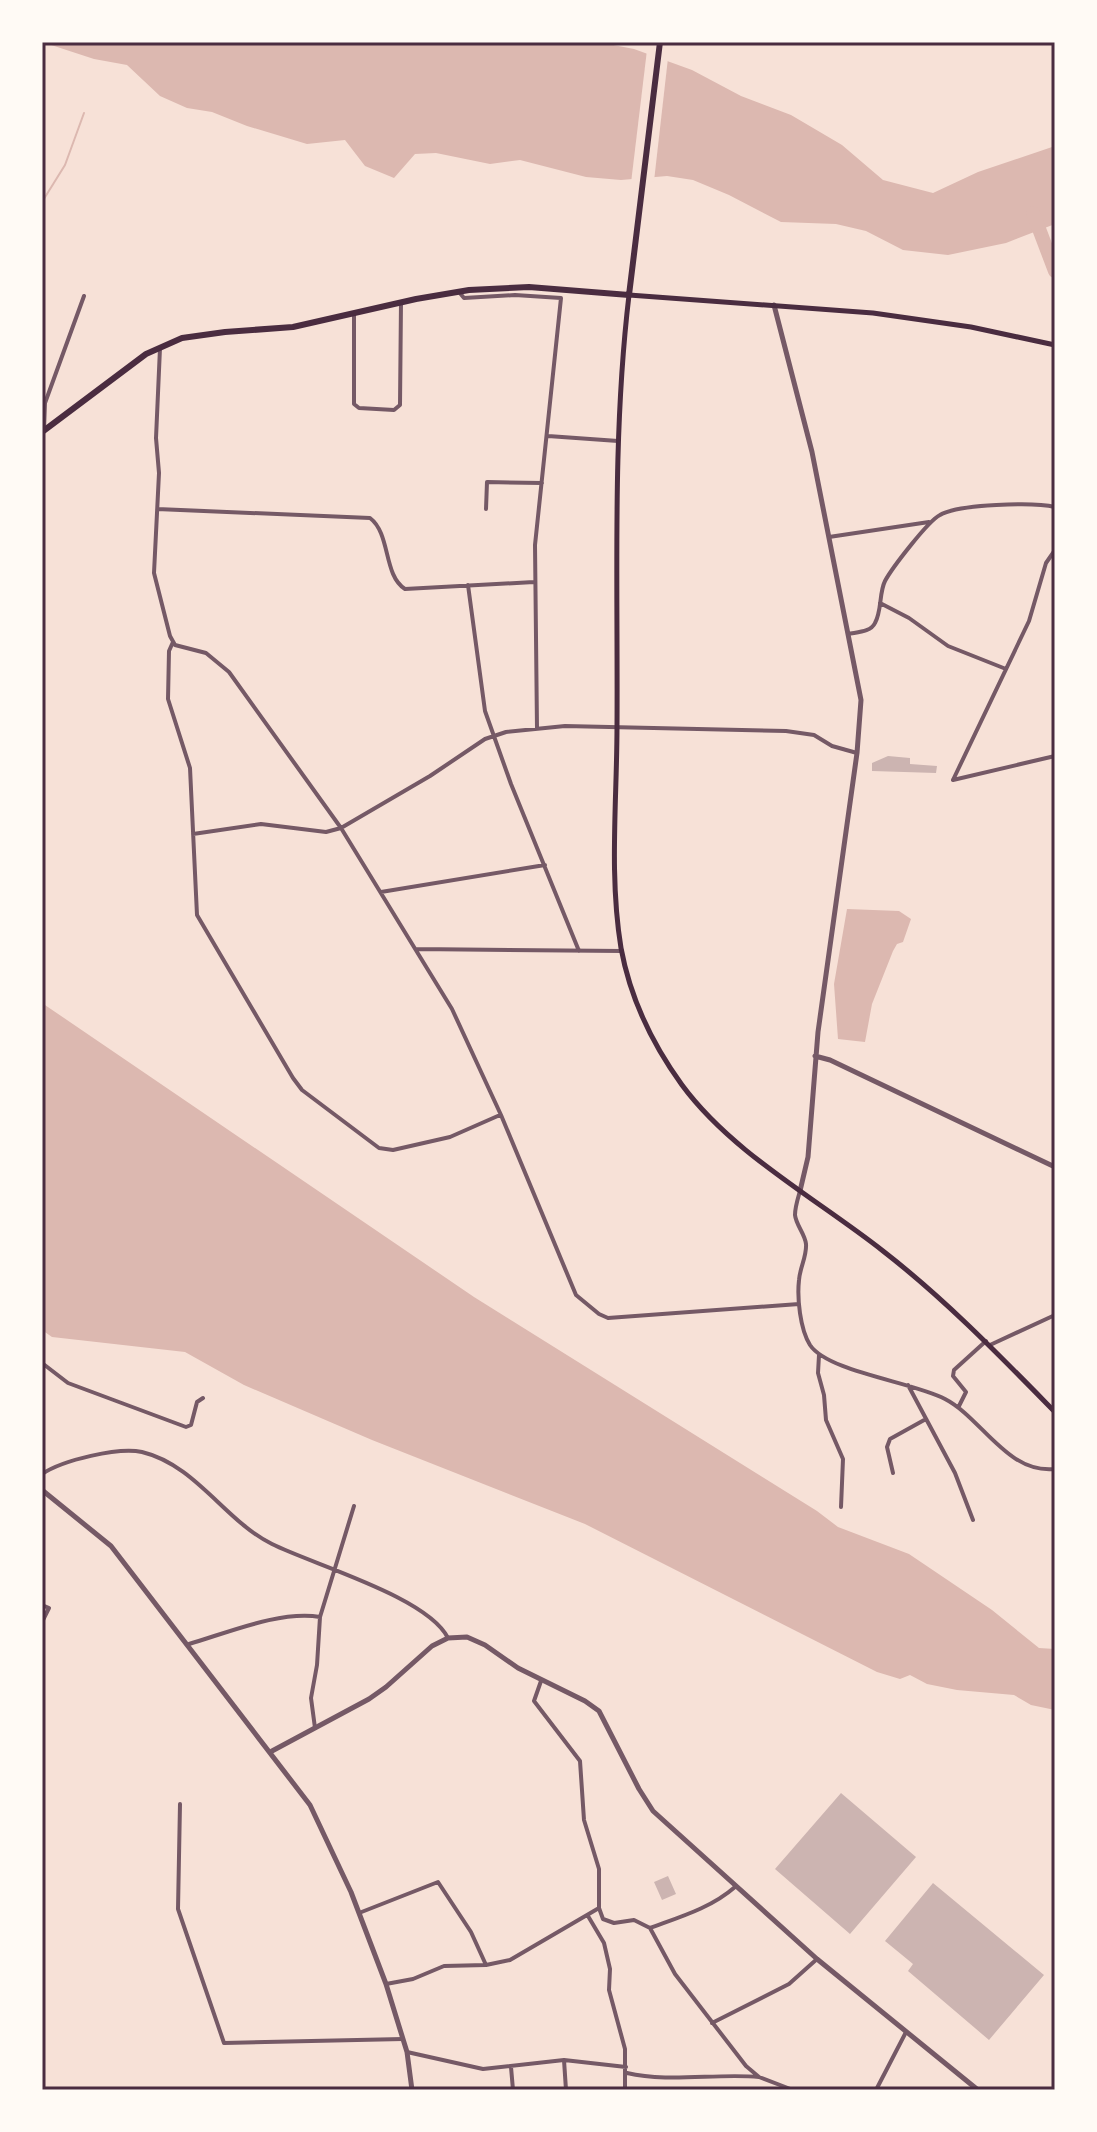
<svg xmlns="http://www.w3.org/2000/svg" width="1097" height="2132" font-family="Signika,sans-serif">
<rect width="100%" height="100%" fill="#f7e1d7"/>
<path fill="#dcb8b0" d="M42,42H598L634,49L692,70L741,96L791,115L842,145L883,180L933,193L978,172L1055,146V224L1006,243L948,255L903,250L866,231L836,224L781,222L729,195L693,180L667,176L621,180L586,177L520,160L490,164L436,153L415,154L394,178L365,166L345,140L307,144L247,126L212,112L187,108L160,96L127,65L94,59Z
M847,909L899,911L911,919L903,942L897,944L893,951L872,1004L865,1042L838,1039L834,984Z
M42,1003L474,1297L817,1511L838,1527L909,1554L992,1610L1039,1648L1055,1649V1710L1031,1705L1014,1695L957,1690L927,1684L910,1675L900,1679L877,1672L585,1524L372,1440L244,1385L185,1352L52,1337L42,1330Z"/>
<path fill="#f7e1d7" d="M647,50L668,58L654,181L631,183Z"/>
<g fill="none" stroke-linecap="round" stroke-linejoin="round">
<path stroke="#dcb8b0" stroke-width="2" d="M42,202L65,165L84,113"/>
<path stroke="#dcb8b0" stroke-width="14" d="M1033,213L1055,271"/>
</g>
<path fill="#ccb4b1" d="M888,756L910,758V764L937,766L936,773L872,771V763Z
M841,1793L916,1857L850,1934L775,1869Z
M668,1876L676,1894L662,1900L654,1882Z
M933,1883L1044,1975L989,2040L908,1971L913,1964L885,1941Z"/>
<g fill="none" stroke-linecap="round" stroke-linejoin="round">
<path stroke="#755966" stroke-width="4" d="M459,292L464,298L515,295L561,298L535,545L537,729
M354,314V404L359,408L394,410L400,405L401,302
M160,348L156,438L159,473L154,573L170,636L175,645L206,653L229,672L341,828L452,1009L501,1115L576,1295L599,1314L608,1318L799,1304
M44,430L45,403L84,296
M548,436L618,441
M157,509L370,518C391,534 383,575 405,589L534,582
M486,509L487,482L542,483
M829,537L929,522
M468,585L485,711L511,784L579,951
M880,603L909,618L948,646L1006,669
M848,634C857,632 871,632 875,623C882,610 879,593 885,581C892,568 928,521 940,515C958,504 1034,502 1055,507
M173,642L169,651L168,699L190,768L197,915L293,1078L302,1090L379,1148L393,1150L450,1137L500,1115
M953,780L1029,621L1046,563L1055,550
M953,780L1055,756
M193,834L261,824L326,832L341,828L430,776L485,739L506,732L565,726L786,731L814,735L832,746L857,753
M381,892L545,865
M416,949L622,951
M800,1191C798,1198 795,1207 795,1215C796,1225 805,1234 806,1244C807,1256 800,1267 799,1280C797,1298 800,1329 810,1345C828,1372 913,1382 945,1399C982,1418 1007,1474 1055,1469
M990,1345L1055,1315
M819,1355L818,1373L824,1395L826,1420L843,1459L841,1507
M42,1363L68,1383L186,1427L191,1425L197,1402L203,1398
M908,1385L955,1473L973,1520
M959,1406L966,1392L953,1376L954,1370L986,1341
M893,1473L887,1447L890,1439L926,1419
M42,1474C63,1460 118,1447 142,1452C196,1465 225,1521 272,1544C314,1565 428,1597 448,1638
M42,1605L49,1608L42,1622
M189,1644C227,1633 281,1610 320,1617
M541,1681L534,1701L580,1761L584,1820L599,1869V1908L603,1919L614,1923L634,1920L650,1928L675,1974L746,2066L759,2077L793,2090
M315,1728L311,1698L317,1665L320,1617L354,1506
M180,1804L178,1909L224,2043L403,2039
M359,1913L438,1882L471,1932L486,1965
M588,1916L604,1943L610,1969L609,1990L625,2049V2090
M650,1928C680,1917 711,1908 735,1887
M386,1984L413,1979L444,1966L486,1965L510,1960L599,1908
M712,2023L789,1984L817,1959
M407,2052L483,2069L564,2060L626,2067
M564,2060L566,2090
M511,2067L513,2090
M627,2073C669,2083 716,2073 759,2077
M876,2090L906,2032"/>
<path stroke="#755966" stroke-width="5" d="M774,305L812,452L861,700L857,753L818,1032L808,1157L800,1191
M815,1056L830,1060L1055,1167
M42,1490L111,1546L310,1805L351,1892L386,1984L407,2052L412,2090
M272,1751L369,1699L386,1687L432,1646L448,1638L467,1637L485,1645L518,1668L585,1701L599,1711L639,1789L653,1811L817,1959L978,2090"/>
<path stroke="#4a2c40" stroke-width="5" d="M1055,345L971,327L873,313L629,295C612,438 618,582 617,726C617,800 609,875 621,948C630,997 653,1045 682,1085C732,1153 817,1199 883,1251C945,1299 1000,1356 1055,1412"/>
<path stroke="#4a2c40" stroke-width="6" d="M42,432L146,354L182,338L225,332L293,327L416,299L469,290L529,287L629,295L660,42"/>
</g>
<rect width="1097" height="2132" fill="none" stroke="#fffaf5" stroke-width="88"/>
<rect x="44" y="44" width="1009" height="2044" fill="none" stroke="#4a2c40" stroke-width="3"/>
</svg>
